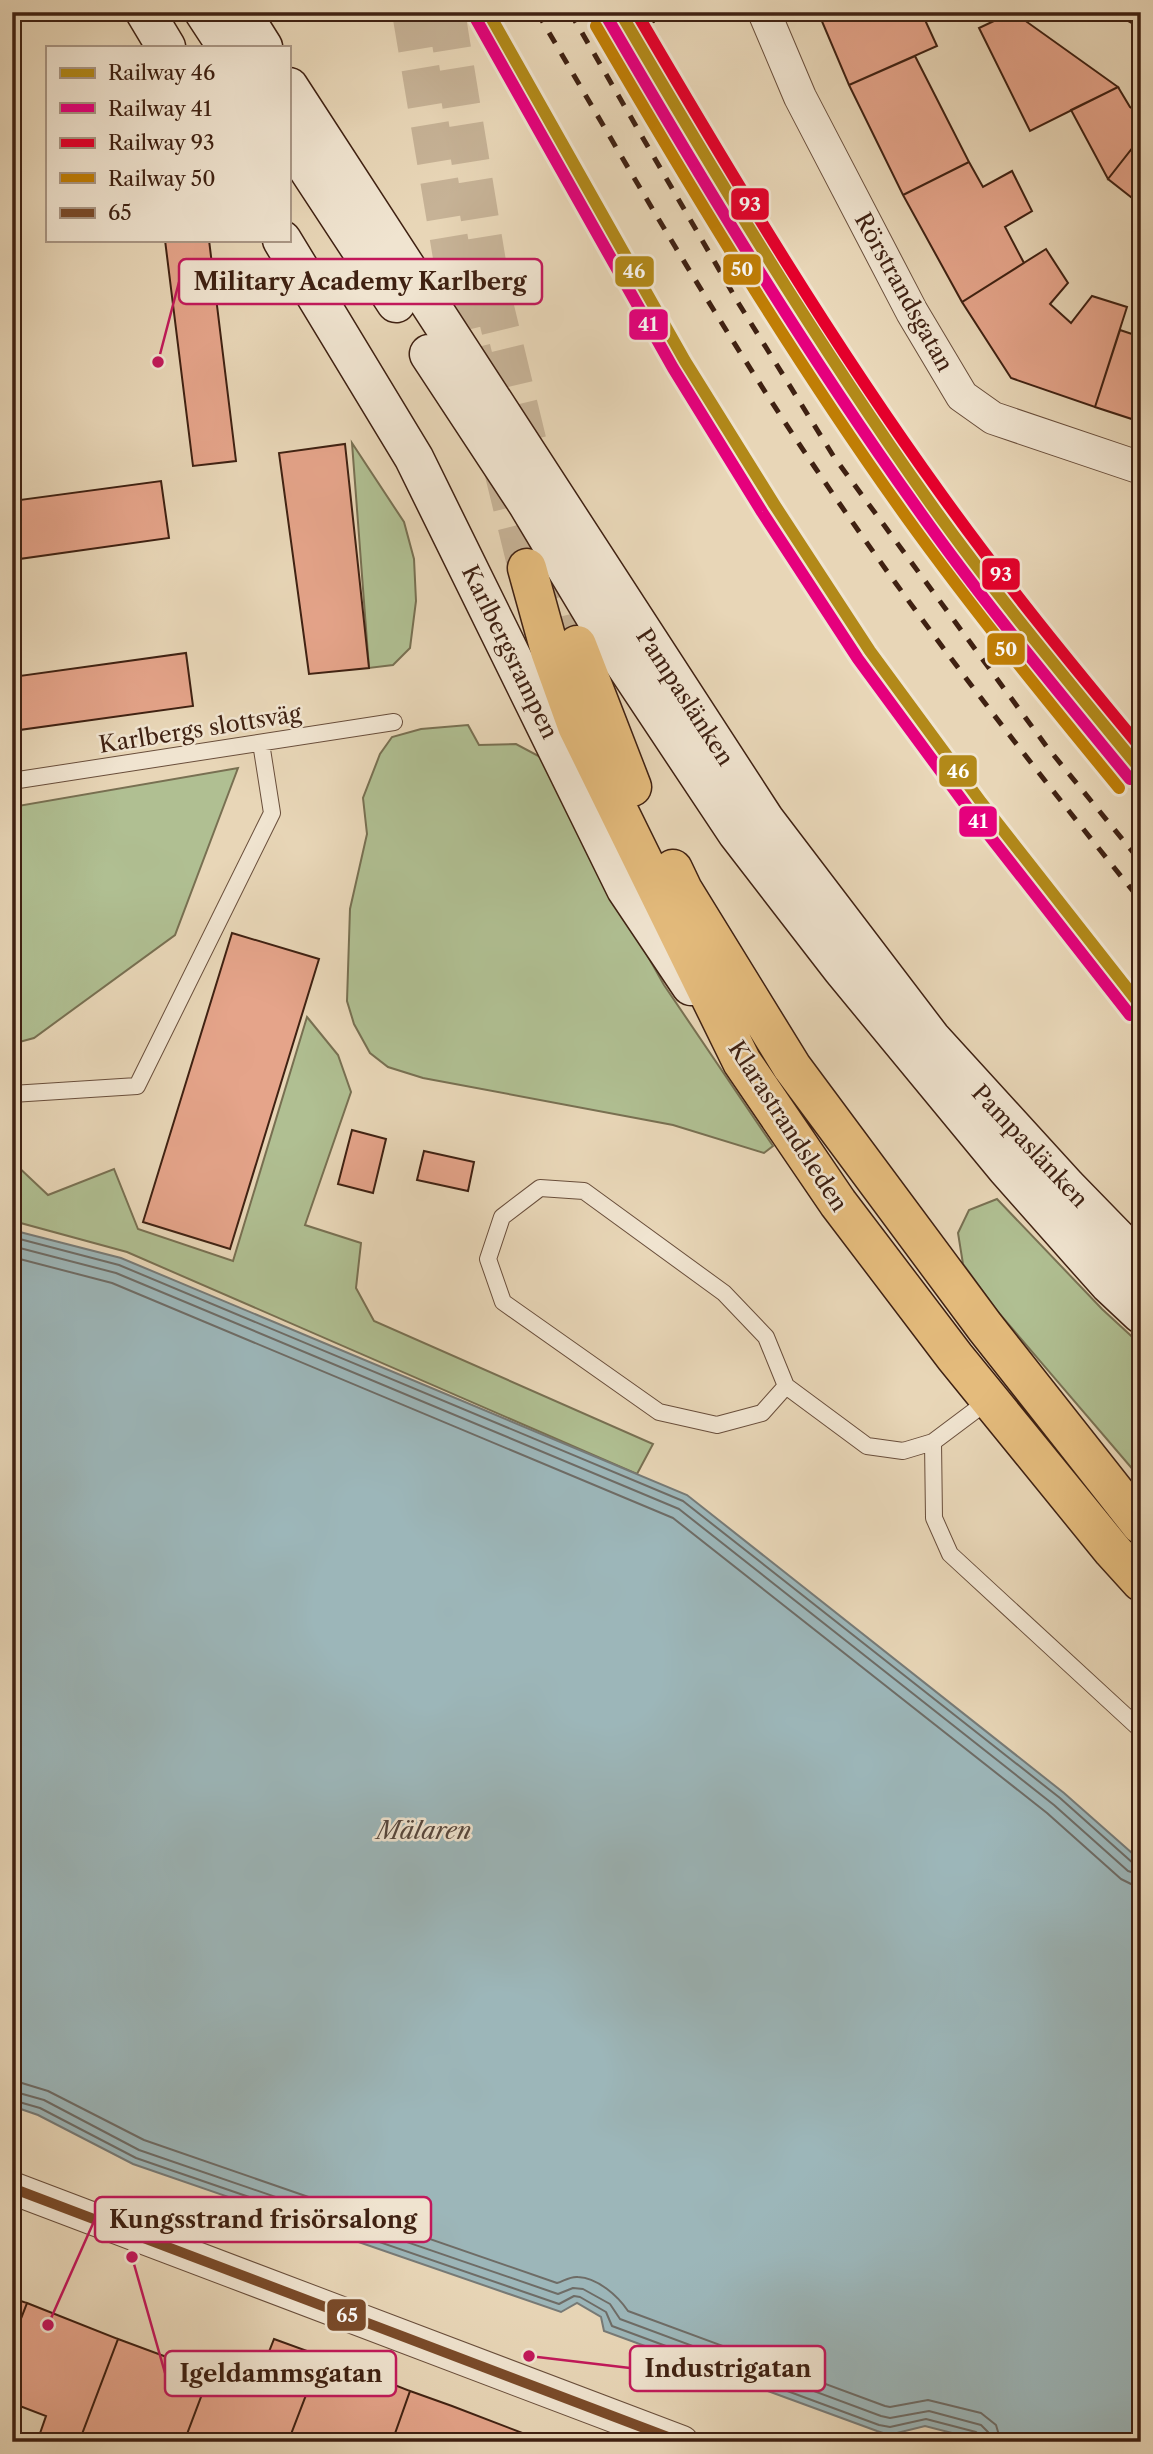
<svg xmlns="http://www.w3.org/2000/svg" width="1153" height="2454" font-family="'Libre Caslon Text',serif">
<rect width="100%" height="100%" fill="#e8d6b7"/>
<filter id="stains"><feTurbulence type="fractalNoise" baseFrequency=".00286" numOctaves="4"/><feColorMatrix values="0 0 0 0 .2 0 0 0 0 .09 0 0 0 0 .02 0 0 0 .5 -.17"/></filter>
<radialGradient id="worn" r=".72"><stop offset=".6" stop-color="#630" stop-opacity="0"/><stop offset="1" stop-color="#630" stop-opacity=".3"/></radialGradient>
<path fill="#b0bf92" stroke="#787052" stroke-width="2" d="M352,443L404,522L414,559L416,601L410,648L393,665L369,668Z
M468,725L479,745L516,744L546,760L588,850L664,985L773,1146L764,1153L673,1125L423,1078L388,1067L370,1053L354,1024L347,1001L350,909L367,834L363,798L380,754L392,737L421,729Z
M238,768L175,935L34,1038L12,1044V807Z
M307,1017L338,1055L351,1092L305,1225L361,1243L356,1288L374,1321L653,1444L637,1474L127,1252L17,1222L12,1218V1161L48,1195L114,1169L138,1229L233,1261Z
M997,1199L1102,1309L1141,1345V1479L998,1312L963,1264L958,1233L969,1210Z"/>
<path fill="#9cb6b9" stroke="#777a76" stroke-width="2" d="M12,1230L121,1258L687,1495L1064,1793L1141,1861V2442H987L925,2426L889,2435L877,2431L604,2331L601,2317L577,2303L561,2312L133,2164L38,2115L12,2106Z"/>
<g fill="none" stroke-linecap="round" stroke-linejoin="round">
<path stroke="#6e6c66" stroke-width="2" d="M12,1237L119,1265L683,1501L1060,1798L1134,1864L1141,1866
M12,1246L116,1273L679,1509L1054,1805L1128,1871L1141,1875
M12,1257L112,1283L673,1518L1047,1813L1121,1879L1131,1884L1141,1885
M12,2080L48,2091L144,2140L557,2283C564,2281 570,2276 578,2277C598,2278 618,2296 628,2311L885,2406L890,2407L928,2400L981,2413L996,2425L1001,2442
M12,2091L44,2100L139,2150L558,2294L573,2288L583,2289L610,2304L620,2319L881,2416L890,2418L929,2411L981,2425L988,2432L990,2442
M12,2100L40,2108L136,2158L559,2304L574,2296L580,2297L606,2312L612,2326L879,2425L890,2427L926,2419L976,2432L981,2436V2442"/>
</g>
<path fill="#e5a48a" stroke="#3f2112" stroke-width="2" d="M818,12H941L925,20L937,46L849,85Z
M1013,12L1118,87L1030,131L979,28Z
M1121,12H1141V28L1119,16Z
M915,56L969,162L903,195L849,85Z
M1118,87L1130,107L1141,114V137L1108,179L1071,110Z
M1141,137V205L1108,179Z
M969,162L983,187L1012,171L1032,211L1005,227L1024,263L962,302L903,195Z
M165,240H209L236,461L193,466Z
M1046,249L1068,283L1050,304L1071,323L1092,296L1127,307L1095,407L1011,378L962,302Z
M1120,330L1141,337V422L1095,407Z
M345,444L369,668L309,674L279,453Z
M161,481L169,538L12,560V501Z
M186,653L193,706L12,731V677Z
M232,933L319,959L230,1249L143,1222Z
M352,1130L386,1139L373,1193L338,1184Z
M424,1151L474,1162L468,1191L417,1180Z
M12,2298L27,2303L12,2342Z
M27,2303L118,2339L79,2442H37L46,2416L12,2403V2342Z
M118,2339L210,2373L184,2442H79Z
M274,2339L321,2356L288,2442H184L210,2373L254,2390Z
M321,2356L410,2391L392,2442H288Z
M410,2391L452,2406L546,2442H392Z"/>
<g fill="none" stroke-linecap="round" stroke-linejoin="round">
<path stroke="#c6b296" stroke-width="38" stroke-dasharray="38 19" stroke-linecap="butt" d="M411,12L458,293L478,375
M446,12L493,299L531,456
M503,470L527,568
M556,559L577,645"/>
<defs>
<path id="service" d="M12,781L394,722
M12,1094L137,1086L272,813L261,743
M786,1386L762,1413L717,1425L659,1412L503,1302L488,1259L502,1217L540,1188L584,1191L724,1293L766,1337L786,1386L867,1446L903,1451L933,1442L989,1400
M933,1442L934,1518L950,1554L1141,1730"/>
<path id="minor" d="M764,12L800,97L912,312L962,396L993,418L1141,468
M12,2188L682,2442"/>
<path id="secondary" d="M145,12L166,47
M204,12L227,47
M241,12L263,47
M289,87L765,820L931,1038L1067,1187L1141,1263
M289,140L396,303
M282,240L414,458L626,889L691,986
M429,354L527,503L612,645L737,833L842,969L1007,1169L1109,1284L1141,1314"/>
<path id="trunk" d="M527,568L550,651L577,726L742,1062L838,1203L955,1357L1112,1550L1141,1582
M577,645L632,787
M673,869L683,890L792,1067L985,1327L1141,1525"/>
</defs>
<use href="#service" stroke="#694e3b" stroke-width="18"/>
<use href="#minor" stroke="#694e3b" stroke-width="34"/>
<use href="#secondary" stroke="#3f2112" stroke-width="41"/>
<use href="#trunk" stroke="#3f2112" stroke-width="41"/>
<use href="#service" stroke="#f0e4d0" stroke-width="16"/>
<use href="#minor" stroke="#f0e4d0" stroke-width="32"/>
<use href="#secondary" stroke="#f0e4d0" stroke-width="38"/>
<use href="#trunk" stroke="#e4bb7c" stroke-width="38"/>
<path stroke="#3f2112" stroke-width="5" stroke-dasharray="12 12" stroke-linecap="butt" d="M537,12C627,166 716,321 816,469C917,619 1028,761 1141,901
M570,12L739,304L834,457L1047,747L1141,862
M649,12L664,57L729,193"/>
<defs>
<path id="bus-1" d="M12,2188L681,2442"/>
</defs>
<use href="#bus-1" stroke="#f0e4d0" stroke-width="16"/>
<use href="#bus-1" stroke="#7a4b2a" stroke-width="10"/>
<defs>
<path id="rail-1" d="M488,12L685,361L774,504L870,651L981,802L1141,1006
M620,12C717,178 817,343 928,500C994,593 1068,681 1141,770"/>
<path id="rail-2" d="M476,19L673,368L762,512L858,659L970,811L1130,1015
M608,19C705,186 805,351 917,508C983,602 1057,690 1130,779"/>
<path id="rail-3" d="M636,12C732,176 830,340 941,494C1004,582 1072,665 1141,748"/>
<path id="rail-4" d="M596,26C694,194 794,360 907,518C974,611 1046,699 1119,788"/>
</defs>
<use href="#rail-1" stroke="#f0e4d0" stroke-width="18"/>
<use href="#rail-2" stroke="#f0e4d0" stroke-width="18"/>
<use href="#rail-3" stroke="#f0e4d0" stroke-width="18"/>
<use href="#rail-4" stroke="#f0e4d0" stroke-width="18"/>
<use href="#rail-1" stroke="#b28919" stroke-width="12"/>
<use href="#rail-2" stroke="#e5007d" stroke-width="12"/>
<use href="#rail-3" stroke="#e4002b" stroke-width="12"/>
<use href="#rail-4" stroke="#c07e05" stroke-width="12"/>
</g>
<g text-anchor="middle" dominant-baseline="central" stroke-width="5" stroke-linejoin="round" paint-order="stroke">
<g font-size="23" fill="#3f2112" stroke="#f0e4d0">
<text transform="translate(904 292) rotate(61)">Rörstrandsgatan</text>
<text transform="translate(510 652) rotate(64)">Karlbergsrampen</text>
<text transform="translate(685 697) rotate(57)">Pampaslänken</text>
<text transform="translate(200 729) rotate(-9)">Karlbergs slottsväg</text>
<text transform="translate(788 1126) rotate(57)">Klarastrandsleden</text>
<text transform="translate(1030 1146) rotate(47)">Pampaslänken</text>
</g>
<g font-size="24" font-style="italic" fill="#56463c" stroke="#f0e4d0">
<text x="424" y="1830">Mälaren</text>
</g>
</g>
<path fill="none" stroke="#c2185b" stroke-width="2.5" d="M158 362L179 282M48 2325L95 2219M529 2356L630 2368M132 2257L165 2373"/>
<g fill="#c2185b" stroke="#f0e4d0" stroke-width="2.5">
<circle cx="158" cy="362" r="7"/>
<circle cx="48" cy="2325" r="7"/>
<circle cx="529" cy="2356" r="7"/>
<circle cx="132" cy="2257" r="7"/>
</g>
<g fill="#f0e4d0" stroke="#c2185b" stroke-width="2.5">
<rect x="179" y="259" width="363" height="45" rx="7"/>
<rect x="95" y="2197" width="336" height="45" rx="7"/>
<rect x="630" y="2346" width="195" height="45" rx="7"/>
<rect x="165" y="2351" width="231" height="45" rx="7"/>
</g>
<g font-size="24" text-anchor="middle" font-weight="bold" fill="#3f2112">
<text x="360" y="290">Military Academy Karlberg</text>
<text x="263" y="2228">Kungsstrand frisörsalong</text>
<text x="728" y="2377">Industrigatan</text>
<text x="281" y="2382">Igeldammsgatan</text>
</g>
<g stroke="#f0e4d0" stroke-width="2.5">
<rect x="730" y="187" width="40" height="34" rx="7" fill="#e4002b"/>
<rect x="722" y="253" width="40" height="33" rx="7" fill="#c07e05"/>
<rect x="614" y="255" width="41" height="33" rx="7" fill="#b28919"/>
<rect x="628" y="308" width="41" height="33" rx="7" fill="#e5007d"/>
<rect x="981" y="557" width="40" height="34" rx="7" fill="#e4002b"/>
<rect x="986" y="632" width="40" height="34" rx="7" fill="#c07e05"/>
<rect x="938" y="754" width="40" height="34" rx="7" fill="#b28919"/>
<rect x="958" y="805" width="40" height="33" rx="7" fill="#e5007d"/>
<rect x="326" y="2298" width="41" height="34" rx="7" fill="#7a4b2a"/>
</g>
<g font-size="19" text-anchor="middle" font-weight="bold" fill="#fff">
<text x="750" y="211">93</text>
<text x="742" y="276">50</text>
<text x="634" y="278">46</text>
<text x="648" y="331">41</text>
<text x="1001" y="581">93</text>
<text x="1006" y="656">50</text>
<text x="958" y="778">46</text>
<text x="978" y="828">41</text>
<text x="347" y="2322">65</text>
</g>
<rect width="1153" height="2454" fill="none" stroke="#e8d6b7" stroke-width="42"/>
<rect x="14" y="14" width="1125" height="2426" fill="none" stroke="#3f2112" stroke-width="3.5"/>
<rect x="21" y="21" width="1111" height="2412" fill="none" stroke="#3f2112" stroke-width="2"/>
<rect x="46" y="46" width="245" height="196" fill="#f0e4d0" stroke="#a99684" stroke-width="2"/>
<rect x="60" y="68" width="35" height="10" fill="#b28919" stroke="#a99684" stroke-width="2"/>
<text x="108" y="80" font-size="21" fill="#3f2112">Railway 46</text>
<rect x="60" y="103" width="35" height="10" fill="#e5007d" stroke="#a99684" stroke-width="2"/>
<text x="108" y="116" font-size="21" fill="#3f2112">Railway 41</text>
<rect x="60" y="138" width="35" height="10" fill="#e4002b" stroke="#a99684" stroke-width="2"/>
<text x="108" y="150" font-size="21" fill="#3f2112">Railway 93</text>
<rect x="60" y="173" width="35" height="10" fill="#c07e05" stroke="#a99684" stroke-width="2"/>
<text x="108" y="186" font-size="21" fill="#3f2112">Railway 50</text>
<rect x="60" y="208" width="35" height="10" fill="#7a4b2a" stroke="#a99684" stroke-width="2"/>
<text x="108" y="220" font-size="21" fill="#3f2112">65</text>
<rect width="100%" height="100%" filter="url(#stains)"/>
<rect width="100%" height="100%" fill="url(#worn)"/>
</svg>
